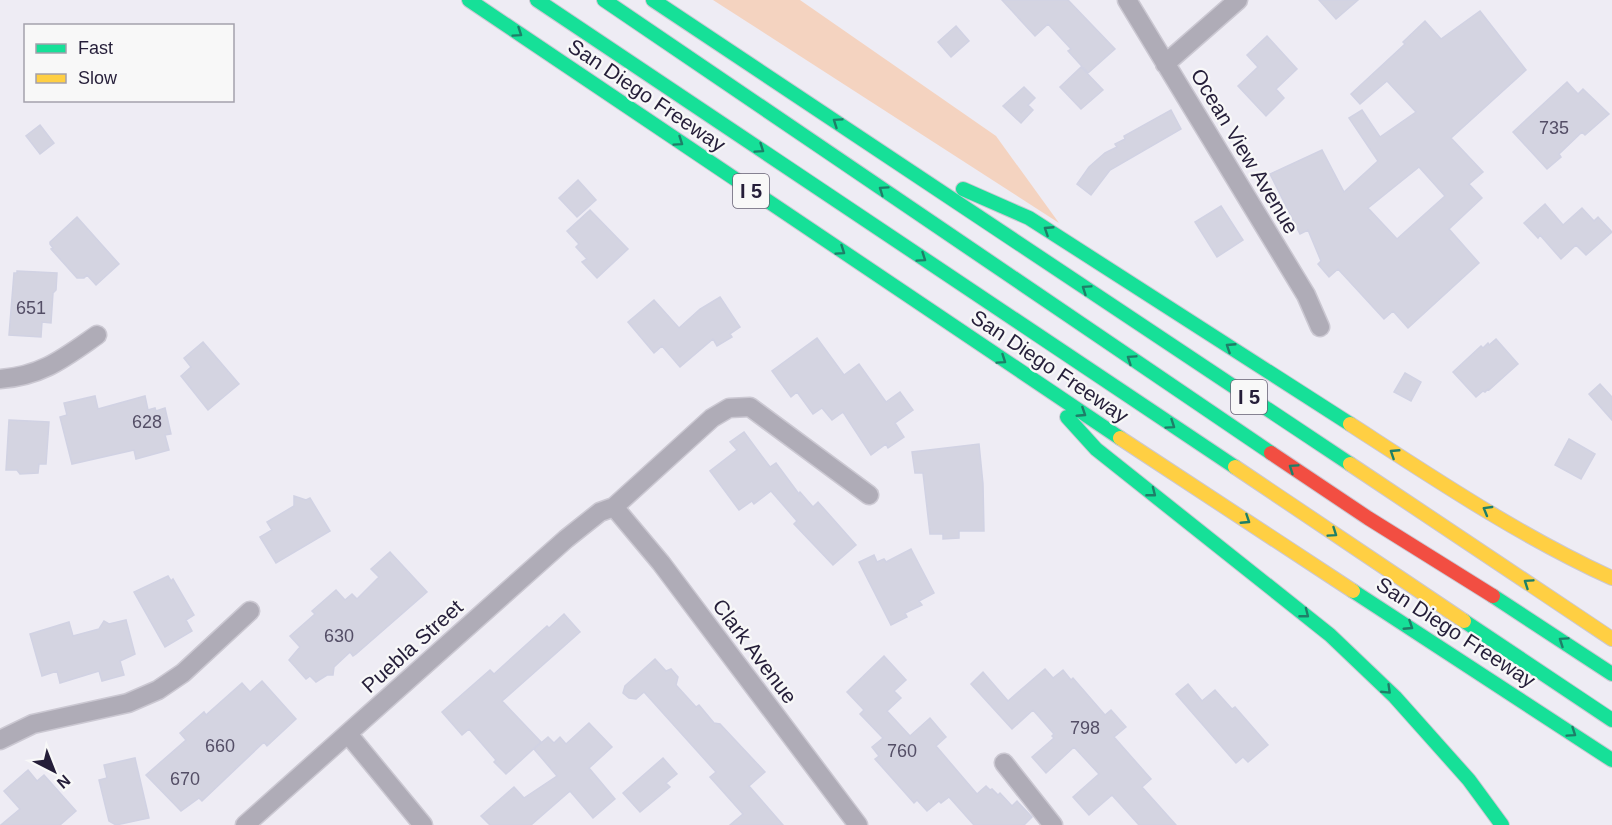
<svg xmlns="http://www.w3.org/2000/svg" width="1612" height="825" font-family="Arial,sans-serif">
<rect width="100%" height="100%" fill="#eeecf4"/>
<path fill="#f4d3c0" d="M713,0H800L996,136L1059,223Z"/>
<path fill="#d4d4e1" stroke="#d1d2e3" stroke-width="1.5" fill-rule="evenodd" d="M1002,0H1068L1115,49L1088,73L1068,51L1071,49L1048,24L1035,36Z
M1319,0H1358L1336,19Z
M1480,11L1526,70L1451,138L1483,172L1469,184L1482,198L1449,229L1479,263L1408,328L1393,311L1384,319L1338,269L1329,277L1318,264L1321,261L1308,230L1300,234L1270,174L1322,150L1344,192L1378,161L1349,118L1362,110L1380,137L1416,112L1387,81L1360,104L1351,94L1405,44L1403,42L1425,21L1441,39ZM1419,167L1445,196L1397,239L1368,208Z
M956,26L969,41L951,57L938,42Z
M1267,36L1297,69L1276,89L1284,98L1266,116L1238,86L1258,67L1247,55Z
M1081,67L1103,90L1081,109L1060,87Z
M1567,82L1578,94L1583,89L1609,114L1585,135L1582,132L1559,154L1561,157L1547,169L1513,132Z
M1024,87L1035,98L1028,105L1033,110L1021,123L1003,106Z
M1171,110L1181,129L1110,170L1091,195L1077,184L1089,167L1105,153L1117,147L1115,144L1125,139L1124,136Z
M40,125L54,143L40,154L26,136Z
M578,180L596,200L577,217L559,198Z
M1545,204L1563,225L1582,208L1594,221L1598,217L1612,232L1586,255L1576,245L1561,259L1540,235L1538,238L1524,223Z
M1221,206L1243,240L1217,257L1195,222Z
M590,210L628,249L597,278L582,262L587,259L576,247L579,244L567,231Z
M77,217L119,264L96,285L87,275L84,278H77L51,249L53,248L50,244V242Z
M17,271L57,273L56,290L53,293L51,323L42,322L41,337L9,335L14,273H17Z
M720,297L740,327L730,334L732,337L717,346L713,339L680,367L662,346L654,353L628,322L654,300L679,328L700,309Z
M817,338L844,375L859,364L886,402L900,392L913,410L895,423L904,437L888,448L886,444L871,455L843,412L832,420L822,408L813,414L797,392L791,397L772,371Z
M1496,339L1518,364L1489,390L1488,389L1485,392L1483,391L1476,397L1453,372L1481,346L1483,348L1488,343L1489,345Z
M203,342L239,384L208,410L181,376L191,367L184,358Z
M1405,373L1421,382L1411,401L1394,392Z
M1600,384L1612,397V420L1589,394Z
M95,396L98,409L145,396L148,410L155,408L156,411L165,408L171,434L165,435L169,450L136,459L134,450L72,464L60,417L67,415L64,403Z
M9,420L49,422L46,464H39L38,473L20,474L17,470H6Z
M744,432L770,467L776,463L799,494L800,492L813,507L818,502L856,545L833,565L794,524L797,521L771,491L754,504L752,501L739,510L710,471L737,450L730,442Z
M1569,439L1595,454L1581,479L1555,465Z
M979,444L983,484L984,531H959V538L943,539V534H930L923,473H915L912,452Z
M294,496L306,500L310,498L330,531L276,563L260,537L272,530L267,522L294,506Z
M911,549L934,593L919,601L922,605L905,613L907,617L891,625L859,562L874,555L877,562L884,559L886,562Z
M390,552L427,592L356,654L353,656L350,652L334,667L333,675H327L316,682L310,676L306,679L289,660L300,647L290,636L315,614L312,611L336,590L345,600L352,594L357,599L379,577L371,569Z
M168,576L171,581L173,579L194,615L186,620L192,631L165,647L134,592Z
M564,614L580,632L502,701L541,742L506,774L494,762L496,760L469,729L462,735L442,712L490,670L494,674L547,626L549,628Z
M126,620L135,654L120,661L124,675L102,681L99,671L60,683L57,671L42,676L30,634L69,622L73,636L99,629L104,621L109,624Z
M884,656L906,680L894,691L901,698L887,711L910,736L930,718L946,737L936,746L977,794L986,786L990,790L992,789L998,795L1000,793L1012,806L1017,801L1032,817L1024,825H974L949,797L941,803L939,801L927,811L917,800L914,803L875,759L879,756L872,747L883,738L860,714L864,710L847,692Z
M655,659L666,671L671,669L678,677L676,685L696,707L699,705L714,723L720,724L765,772L749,786L783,825H730L743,814L710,777L716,772L644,692L636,699L629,698L623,693L625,686Z
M1045,669L1053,678L1063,670L1071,680L1073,678L1105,715L1111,710L1126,727L1114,737L1151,779L1142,787L1176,825H1139L1112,795L1089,815L1073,797L1099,774L1074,747L1046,773L1032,757L1054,738L1052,736L1054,734L1033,710L1012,729L971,684L983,672L1008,701Z
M262,681L296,719L267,746L264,742L202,801L199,798L181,811L146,775L186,740L180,733L204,712L206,715L242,683L250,692Z
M1188,684L1202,701L1215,690L1232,709L1235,707L1268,745L1248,762L1243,757L1236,763L1176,694Z
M589,723L612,747L589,768L615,799L593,818L570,791L531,825H490L481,816L514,787L524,798L557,776L534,749L548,737L554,743L560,737L566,744Z
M135,758L149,818L116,825L109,821L99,780L107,778L104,765Z
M663,758L677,774L666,783L670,787L640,812L623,793Z
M28,770L37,781L44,775L76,811L60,825H1L20,809L4,791Z"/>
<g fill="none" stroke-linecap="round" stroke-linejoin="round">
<defs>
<path id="street" d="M1127,0L1306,295L1320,327
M1165,64L1238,0
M0,379C42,376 64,358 97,335
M614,507L661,563L858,825
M348,734L423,825
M0,740L33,724L128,703L158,690L183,673L250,611
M1004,763L1053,825
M245,825L566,539L600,512L614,507L712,418L729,408L750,407L869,495"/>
<path id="fast" d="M469,0L1120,438
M537,0L1235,467
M604,0C827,150 1048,304 1271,453
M653,0L1350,464
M963,189L1029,218L1350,424
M1067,417L1096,449L1330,635L1395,697L1469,780L1502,825
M1353,591L1612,760
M1493,596L1612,674
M1464,621L1612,720"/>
<path id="slow" d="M1350,424C1435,479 1520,536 1612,578
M1120,438L1353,591
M1350,464L1612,639
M1235,467L1464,621"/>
<path id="jam" d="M1271,453L1368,518L1493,596"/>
</defs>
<use href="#street" stroke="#cbc8d2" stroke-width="21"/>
<use href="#fast" stroke="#cbc8d2" stroke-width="16"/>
<use href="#slow" stroke="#cbc8d2" stroke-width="16"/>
<use href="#jam" stroke="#cbc8d2" stroke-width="16"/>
<use href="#street" stroke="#afacb7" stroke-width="18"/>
<use href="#fast" stroke="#16e098" stroke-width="14"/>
<use href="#slow" stroke="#ffcf43" stroke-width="14"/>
<use href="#jam" stroke="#f24e42" stroke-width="14"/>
</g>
<defs><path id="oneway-chevron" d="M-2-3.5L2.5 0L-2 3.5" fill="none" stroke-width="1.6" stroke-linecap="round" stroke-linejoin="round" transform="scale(1.5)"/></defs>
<g stroke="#1e7f68">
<use href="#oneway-chevron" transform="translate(518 33) rotate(34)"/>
<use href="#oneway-chevron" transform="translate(837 122) rotate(-146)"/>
<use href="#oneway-chevron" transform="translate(679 142) rotate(34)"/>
<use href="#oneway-chevron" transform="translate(760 149) rotate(34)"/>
<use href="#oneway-chevron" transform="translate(883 190) rotate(-145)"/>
<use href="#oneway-chevron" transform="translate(1048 230) rotate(-147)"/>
<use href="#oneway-chevron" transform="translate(841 251) rotate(34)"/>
<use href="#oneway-chevron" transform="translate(922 258) rotate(34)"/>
<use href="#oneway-chevron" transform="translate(1086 289) rotate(-146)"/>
<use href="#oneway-chevron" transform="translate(1230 347) rotate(-147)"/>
<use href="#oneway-chevron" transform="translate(1131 359) rotate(-146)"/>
<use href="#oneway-chevron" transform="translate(1002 360) rotate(34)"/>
<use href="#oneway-chevron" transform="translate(1082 413) rotate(33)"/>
<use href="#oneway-chevron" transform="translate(1171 425) rotate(34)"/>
<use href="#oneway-chevron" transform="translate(1394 453) rotate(-147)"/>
<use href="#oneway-chevron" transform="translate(1293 468) rotate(-146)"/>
<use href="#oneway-chevron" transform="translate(1152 493) rotate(38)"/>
<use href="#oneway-chevron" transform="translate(1487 510) rotate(-150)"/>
<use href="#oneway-chevron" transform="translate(1246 520) rotate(33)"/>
<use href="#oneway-chevron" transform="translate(1333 533) rotate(34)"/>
<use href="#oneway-chevron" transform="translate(1528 583) rotate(-146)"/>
<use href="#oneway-chevron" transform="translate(1305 614) rotate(38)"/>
<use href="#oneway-chevron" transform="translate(1409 626) rotate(33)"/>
<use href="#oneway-chevron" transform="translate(1563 641) rotate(-146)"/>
<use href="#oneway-chevron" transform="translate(1387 690) rotate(44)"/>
<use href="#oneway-chevron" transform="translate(1572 733) rotate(34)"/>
</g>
<g text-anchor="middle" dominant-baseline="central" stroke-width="4.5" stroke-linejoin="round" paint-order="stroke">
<g font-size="18" fill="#544e66">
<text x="1554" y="128">735</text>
<text x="31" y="308">651</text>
<text x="147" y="422">628</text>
<text x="339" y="636">630</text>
<text x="1085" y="728">798</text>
<text x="220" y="746">660</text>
<text x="902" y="751">760</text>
<text x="185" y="779">670</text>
</g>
<g fill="#f8f8f8" stroke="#645f72" stroke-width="1.5">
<rect x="733" y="174" width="36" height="34" rx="4.5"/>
<rect x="1231" y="380" width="36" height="34" rx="4.5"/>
</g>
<g font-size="20" font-weight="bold" fill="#251e39">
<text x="751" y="191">I 5</text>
<text x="1249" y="397">I 5</text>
</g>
<g font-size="21" fill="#251e39" stroke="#f8f8f8">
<text transform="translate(647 95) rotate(34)">San Diego Freeway</text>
<text transform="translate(1245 151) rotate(59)">Ocean View Avenue</text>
<text transform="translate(1050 366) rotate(34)">San Diego Freeway</text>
<text transform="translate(1456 632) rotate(33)">San Diego Freeway</text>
<text transform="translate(412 646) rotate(-42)">Puebla Street</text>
<text transform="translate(755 651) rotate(53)">Clark Avenue</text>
</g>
</g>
<rect x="24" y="24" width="210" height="78" fill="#f8f8f8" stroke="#a4a1ac" stroke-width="1.5"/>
<rect x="36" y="44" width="30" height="9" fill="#16e098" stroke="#a4a1ac" stroke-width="1.5"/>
<text x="78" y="54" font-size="18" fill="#251e39">Fast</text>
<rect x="36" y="74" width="30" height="9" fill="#ffcf43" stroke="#a4a1ac" stroke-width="1.5"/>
<text x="78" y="84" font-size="18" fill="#251e39">Slow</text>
<g transform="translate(54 771) rotate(138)" stroke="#f8f8f8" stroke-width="4.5" paint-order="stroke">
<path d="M0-4.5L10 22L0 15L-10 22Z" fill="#251e39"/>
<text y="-9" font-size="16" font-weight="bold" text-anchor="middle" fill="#251e39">N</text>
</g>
</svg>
